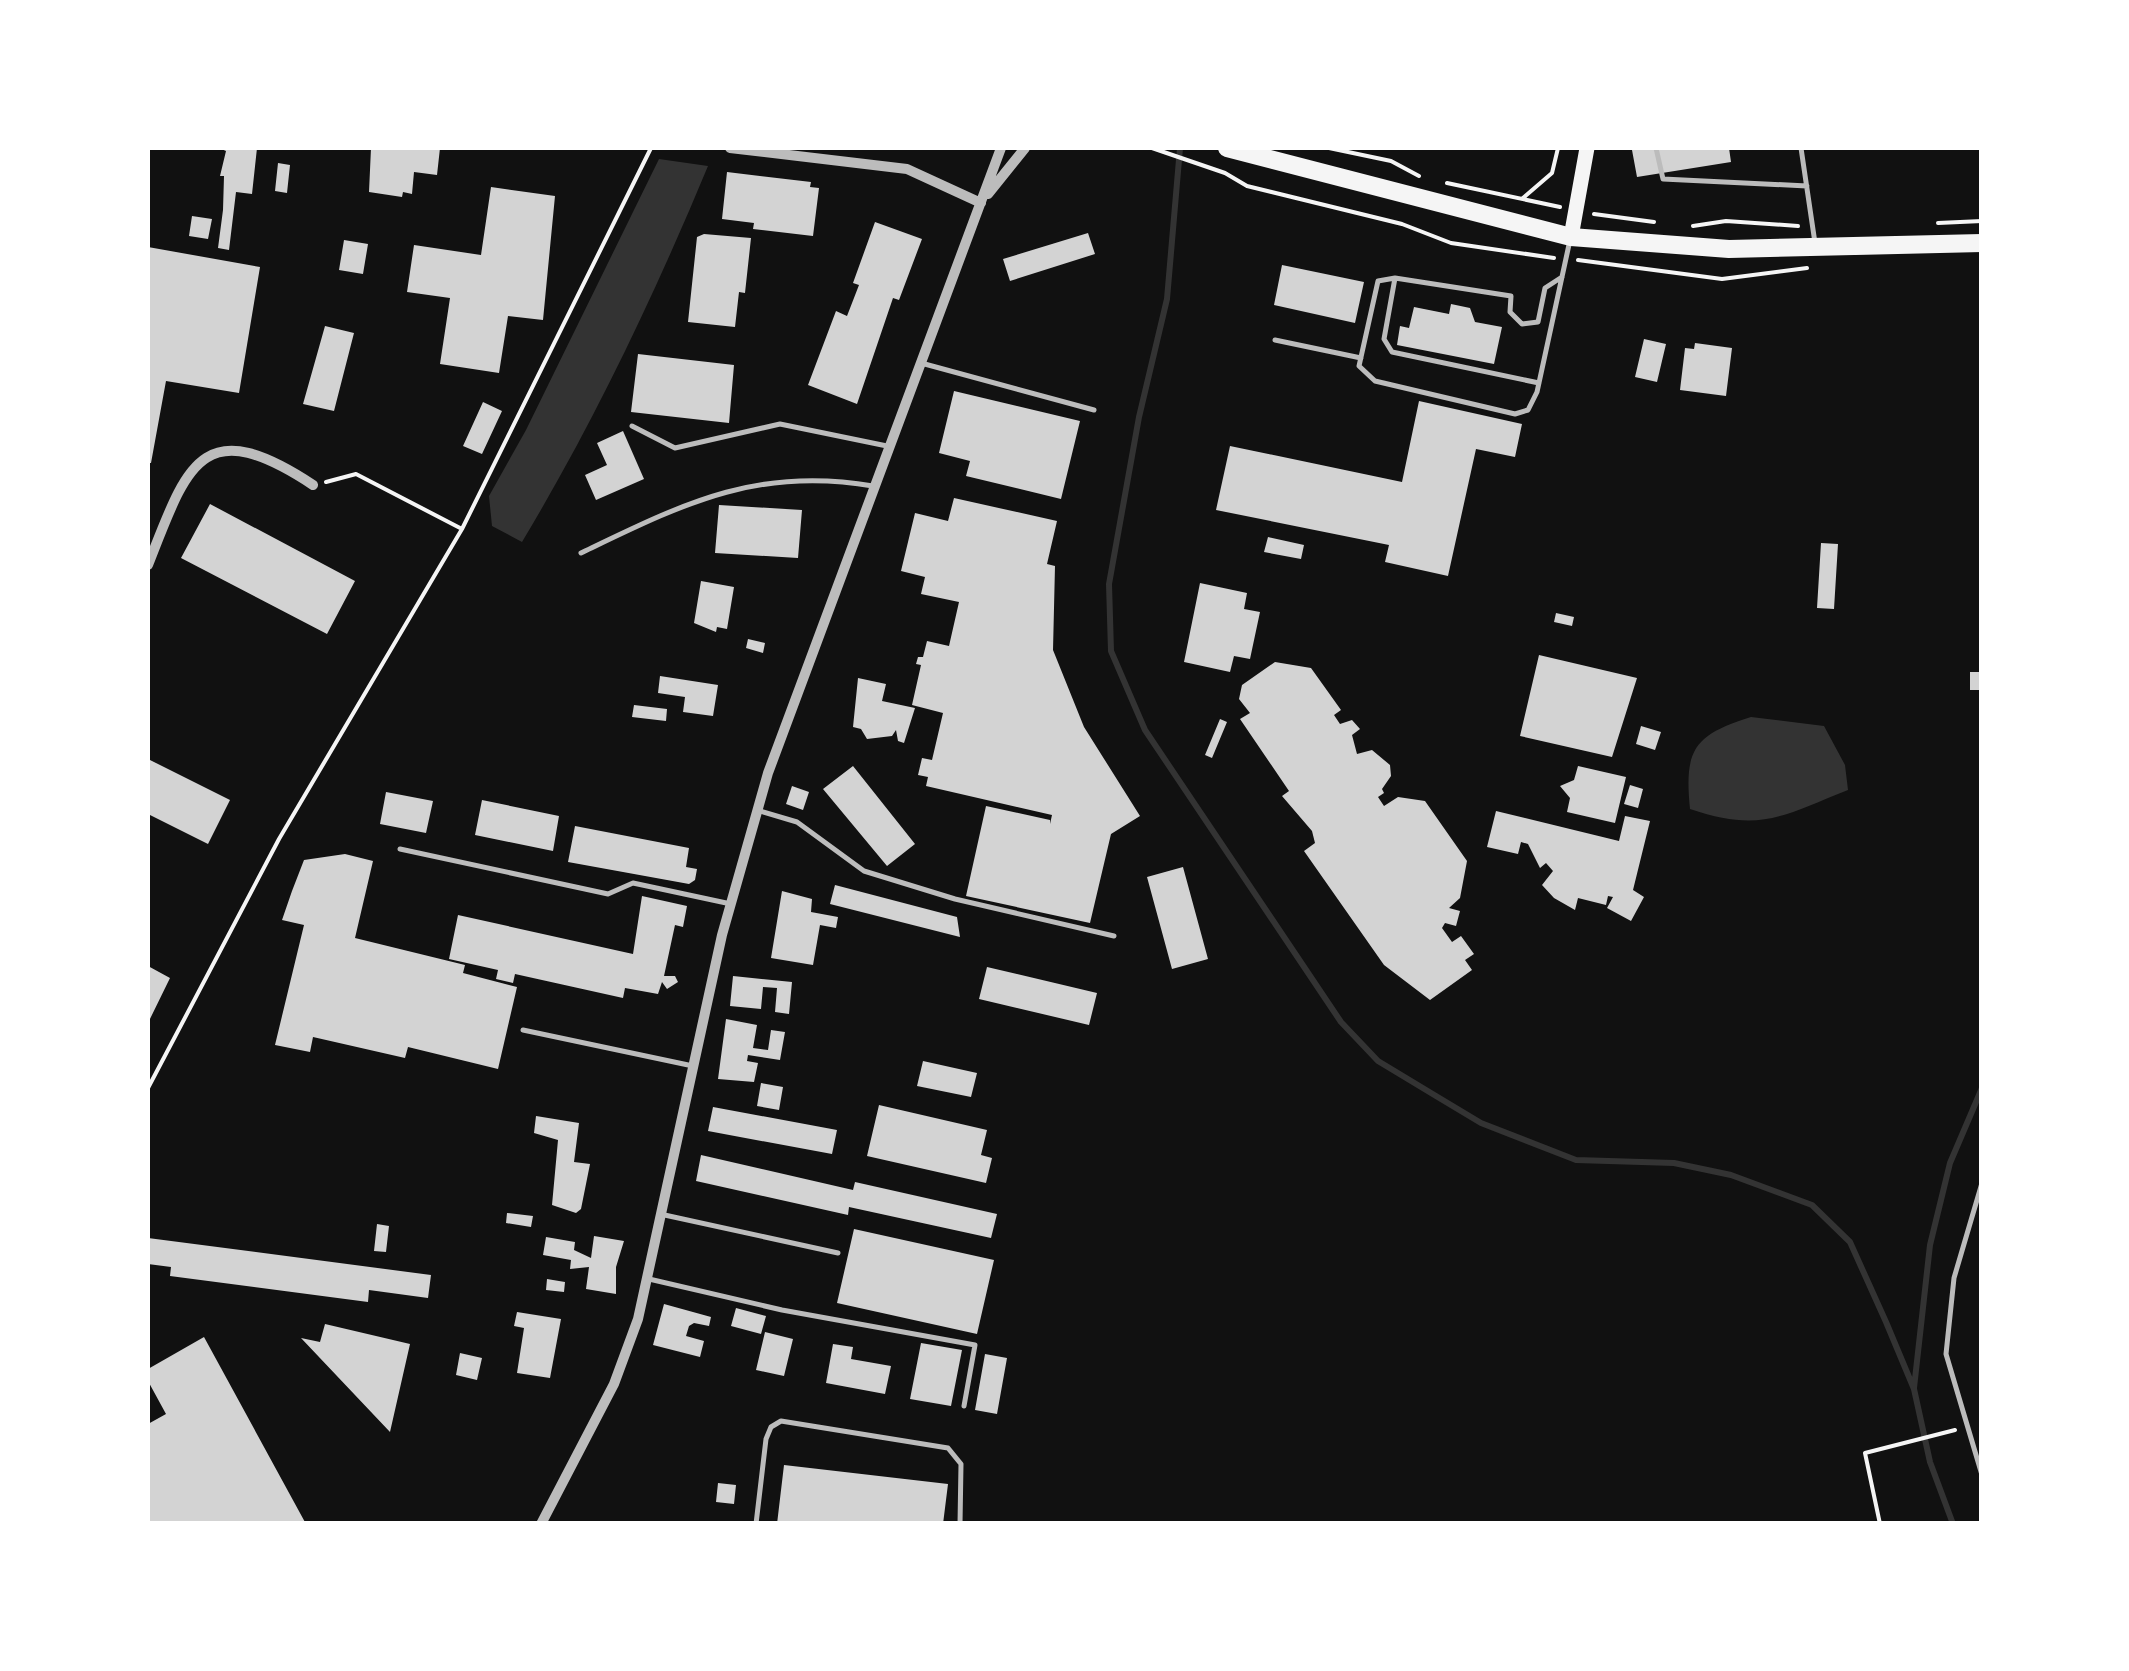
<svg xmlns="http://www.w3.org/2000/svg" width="2129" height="1671" font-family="'Asap Condensed',sans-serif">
<rect width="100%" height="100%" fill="#111"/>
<path fill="#333" d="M659,159L708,166C654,296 594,422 522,542L492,526L489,496L526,430Z
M1751,717L1824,726L1845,765L1848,790C1782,816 1761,833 1690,809C1684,749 1694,735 1751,717Z"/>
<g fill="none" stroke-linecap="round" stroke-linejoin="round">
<path stroke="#333" stroke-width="6" d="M1180,148L1167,299L1139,417L1109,584L1111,651L1145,730L1341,1022L1378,1061L1436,1096L1481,1123L1576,1160L1674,1163L1731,1175L1812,1205L1850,1242L1886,1322L1914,1389L1930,1462L1953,1524
M1914,1388L1930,1245L1950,1163L1982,1088"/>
</g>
<path fill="#d3d3d3" d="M219,148H257L252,194L236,192L229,250L218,248L223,210L224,176H220L226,151Z
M371,148H440L437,175L414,172L412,194L403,192L402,197L369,192Z
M1648,148H1729L1731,162L1637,177L1632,150Z
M278,163L290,165L287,193L275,191Z
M727,172L811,182L810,187L819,188L813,236L753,229L754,223L722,219Z
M491,187L555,196L543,320L508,316L499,373L440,364L450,298L407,292L414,245L481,255Z
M192,216L212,219L208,239L189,236Z
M875,222L922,239L899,300L893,298L857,404L808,385L836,311L847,316L859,285L853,283Z
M1088,233L1095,254L1010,281L1003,259Z
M704,234L751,238L745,293L739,292L735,327L688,322L697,237Z
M344,240L368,244L363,274L339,270Z
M148,247L260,267L239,393L166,381L151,463H148Z
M1282,265L1364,282L1355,323L1274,305Z
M1451,304L1470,308L1475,322L1502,327L1494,364L1397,345L1400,326L1409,328L1414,307L1449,314Z
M325,326L354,333L334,411L303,404Z
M1644,339L1666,344L1657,382L1635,377Z
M1695,343L1732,348L1726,396L1680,390L1685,348L1694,349Z
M638,354L734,365L729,423L631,412Z
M954,391L1080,421L1061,499L966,476L970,461L939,453Z
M1419,401L1522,424L1515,457L1476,449L1448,576L1385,562L1389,545L1216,510L1230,446L1402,482Z
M483,402L502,411L482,454L463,446Z
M623,431L644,479L596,500L585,475L607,465L597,443Z
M954,498L1057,521L1047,564L1055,566L1053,650L1084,727L1140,816L1111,834L1090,923L966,896L986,806L1050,820V824L1052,815L926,786L928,777L918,775L922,758L932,760L943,713L912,705L921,665L916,664L918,657H923L927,641L949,646L959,602L921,594L925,577L901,571L915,513L948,521Z
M210,504L355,581L327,634L181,558Z
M719,505L802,510L798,558L715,553Z
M1268,537L1304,545L1301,559L1264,552Z
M1821,543L1838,544L1834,609L1817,608Z
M701,581L734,587L727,629L717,627L716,632L694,623Z
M1200,583L1247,593L1244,609L1260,612L1250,659L1234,656L1230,672L1184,662Z
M1556,613L1574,617L1572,626L1554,622Z
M748,639L765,643L763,653L746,648Z
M1539,655L1637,678L1612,757L1520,736Z
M1275,662L1311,668L1341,710L1334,715L1340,724L1352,720L1360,729L1352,735L1357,754L1372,750L1390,765L1391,776L1382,789L1384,793L1378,797L1384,806L1398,797L1425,801L1467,861L1460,898L1449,908L1460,911L1456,926L1445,923L1442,928L1452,942L1461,936L1474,954L1465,960L1472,970L1430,1000L1384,965L1304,851L1315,843L1312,831L1282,796L1289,791L1240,719L1250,713L1239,699L1242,685Z
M1970,672H1982V690H1970Z
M660,676L718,685L713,716L683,712L685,697L658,693Z
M858,678L886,684L882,701L915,708L904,743L898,741L896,730L892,736L867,739L861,729L853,727Z
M634,705L667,709L666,721L632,717Z
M1220,719L1227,722L1212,758L1205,755Z
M1641,726L1661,732L1655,750L1636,744Z
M148,759L230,800L208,844L148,814Z
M853,766L915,844L887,866L823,789Z
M1578,766L1626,777L1615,823L1567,812L1570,798L1560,786L1574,780Z
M1630,785L1643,789L1638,808L1624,804Z
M792,786L809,792L803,810L786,804Z
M386,792L433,801L426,833L380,824Z
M482,800L559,816L553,851L475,835Z
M1496,811L1619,841L1625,816L1650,821L1633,890L1644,897L1631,921L1607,908L1613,897L1608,896L1606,905L1578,898L1575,910L1554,898L1542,885L1553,871L1546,863L1540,868L1528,844L1521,842L1518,854L1487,847Z
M575,826L689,848L686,867L697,869L695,880L689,884L568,862Z
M345,854L373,861L355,938L465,965L463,973L517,987L498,1069L408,1047L405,1058L313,1037L310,1052L275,1045L304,925L282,920L292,891L304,860Z
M1183,867L1208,959L1172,969L1147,877Z
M835,885L957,917L960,937L830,904Z
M782,891L812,899L811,912L838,917L836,928L820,925L813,965L771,958Z
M642,896L687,906L683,927L675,925L664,976H675L678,982L667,989L662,982L658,994L625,988L623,998L515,974L513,983L496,979L498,970L449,959L458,915L633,954Z
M148,966L170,978L148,1023Z
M987,967L1097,993L1089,1025L979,999Z
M733,976L792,982L789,1014L775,1012L777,988L763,987L761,1009L730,1006Z
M726,1019L757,1025L753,1048L768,1050L771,1030L785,1032L780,1060L748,1055L747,1061L758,1063L754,1082L718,1079Z
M923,1061L977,1073L971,1097L917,1086Z
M761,1083L783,1087L779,1110L757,1106Z
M879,1105L987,1130L981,1155L992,1158L986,1183L867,1156Z
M713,1107L837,1130L832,1154L708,1131Z
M536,1116L579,1123L574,1162L590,1164L581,1209L576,1213L552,1205L558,1140L534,1133Z
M701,1155L853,1190L855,1182L997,1214L991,1238L849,1207L848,1215L696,1181Z
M507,1213L533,1216L531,1227L506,1223Z
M377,1224L389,1226L386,1252L374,1251Z
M854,1229L994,1260L977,1334L837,1303Z
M594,1236L624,1241L616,1267V1294L586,1289L589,1267L570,1269L571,1260L543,1255L546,1237L575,1242L574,1250L591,1258Z
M148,1238L431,1275L428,1298L369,1290L368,1302L170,1276L171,1267L148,1264Z
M547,1279L565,1282L564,1292L546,1290Z
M664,1304L711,1317L709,1326L694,1323L689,1326L686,1336L704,1341L700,1357L653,1345Z
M736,1308L766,1316L761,1334L731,1326Z
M517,1312L561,1319L550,1378L517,1373L524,1328L514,1326Z
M325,1324L410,1344L390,1432L301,1338L320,1342Z
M765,1332L793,1339L784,1376L756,1370Z
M204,1337L306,1524H148V1424L166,1414L148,1381V1369Z
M921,1343L962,1350L951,1406L910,1399Z
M833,1344L853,1347L851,1359L891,1366L885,1394L826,1383Z
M460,1353L482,1358L477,1380L456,1375Z
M985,1354L1007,1358L997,1414L975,1410Z
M784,1465L948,1484L943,1524H777Z
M718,1483L736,1485L734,1504L716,1502Z"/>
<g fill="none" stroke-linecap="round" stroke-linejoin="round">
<path stroke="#f5f5f5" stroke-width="4" d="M1152,148L1225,173L1247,186L1402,224L1451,243L1554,258
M1329,148L1391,161L1419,176
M1447,183L1560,207
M1523,198L1552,173L1558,148
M1594,214L1654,222
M1938,223L1982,221
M1693,226L1726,221L1798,226
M1578,260L1722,279L1807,268
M326,482L356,474L462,529
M148,1088L279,839L462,529L651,148
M1880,1524L1865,1453L1955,1430"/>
<path stroke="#bcbcbc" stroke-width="5" d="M1656,148L1663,179L1807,186
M1801,148L1815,243
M1395,278L1378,281L1359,366L1375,381L1515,414L1528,410L1537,392L1570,240
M1275,340L1361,358
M921,363L1094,410
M1539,383L1392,352L1384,339L1395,278L1511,296L1510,312L1522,324L1538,322L1545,288L1562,277
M632,426L675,448L780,424L887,446
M581,553C683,504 756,466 873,486
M760,811L797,822L864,871L955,899L1114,936
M400,849L608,894L633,883L731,904
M523,1030L693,1066
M1982,1183L1954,1278L1946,1354L1982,1475
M660,1214L838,1253
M649,1279L782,1310L975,1345L964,1406
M756,1524L766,1439L771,1427L781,1421L948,1448L961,1464L960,1524"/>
<path stroke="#bcbcbc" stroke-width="10" d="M730,148L907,169L981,203
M988,194L1025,148
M148,565C187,466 201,411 313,485
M541,1524L614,1384L638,1319L722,935L768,773L1001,148"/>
<path stroke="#f5f5f5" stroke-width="15" d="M1571,237L1587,148"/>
<path stroke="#f5f5f5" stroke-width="18" d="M1227,148L1571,237L1729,249L1982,243"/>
</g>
<rect width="2129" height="1671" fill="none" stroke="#ffffff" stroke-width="300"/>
</svg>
